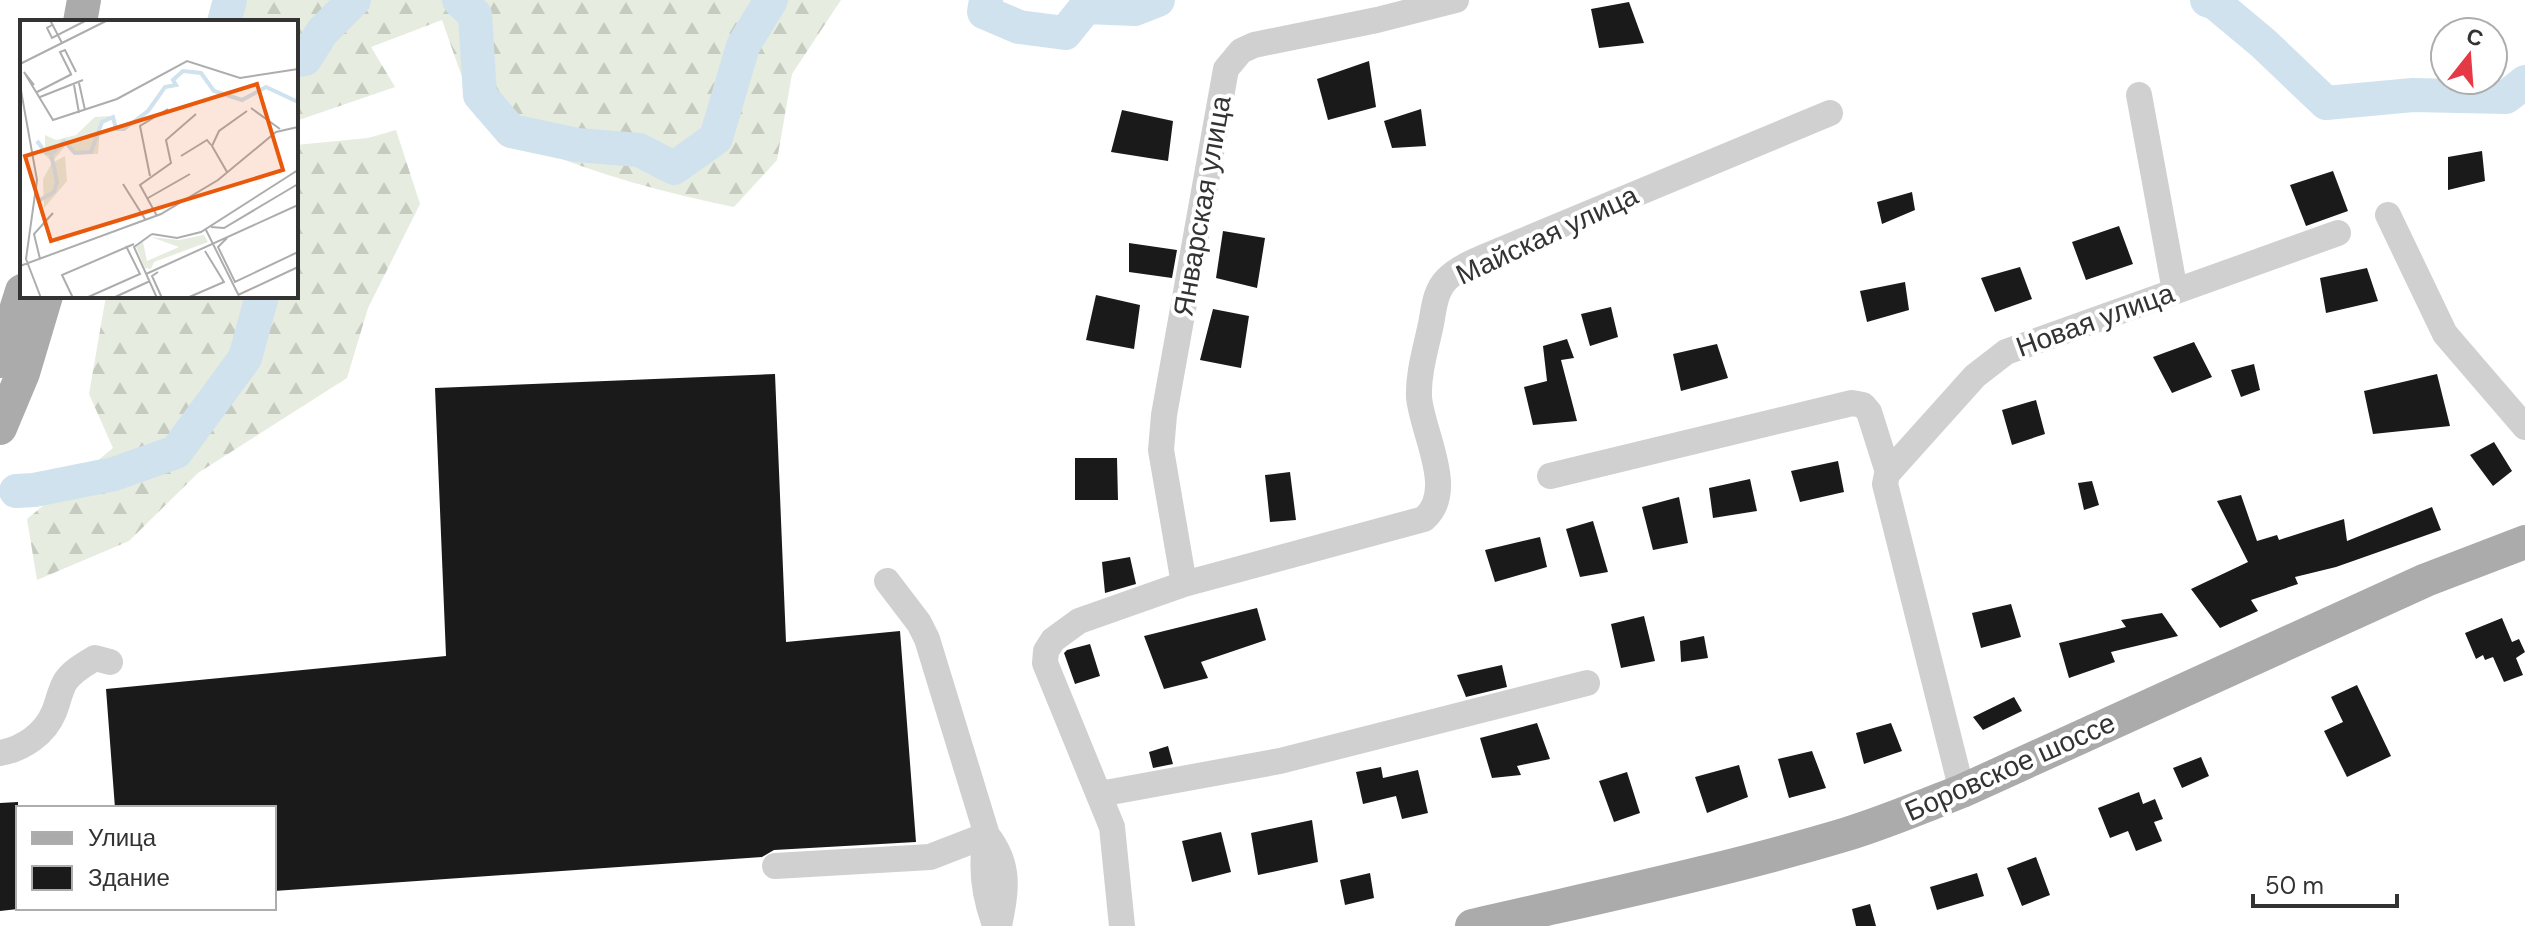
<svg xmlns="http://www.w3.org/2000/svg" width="2525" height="926" font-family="'DM Sans',sans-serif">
<defs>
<pattern id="forest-firs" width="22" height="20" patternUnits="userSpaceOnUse" patternTransform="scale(2)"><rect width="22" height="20" fill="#e6ecdf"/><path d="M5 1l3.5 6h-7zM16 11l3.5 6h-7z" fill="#c6cbc0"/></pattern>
</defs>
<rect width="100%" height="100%" fill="#fff"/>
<path fill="url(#forest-firs)" d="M236,0H841L792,74L777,160L734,207C665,193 596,174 531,147C512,139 494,127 476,117L442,20L371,47L395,87L296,121V22H225Z
M396,130L420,204L368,308L347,378L198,473L129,541L37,580L27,519L113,448L89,394L106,296H296V145L368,138Z"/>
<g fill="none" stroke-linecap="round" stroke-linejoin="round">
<path stroke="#cfe2ee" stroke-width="34" d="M459,0L475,15L480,95L511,131L577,145L639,150L674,168L716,138L743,46L771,0
M986,0L984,12L1019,27L1065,33L1086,7L1135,9L1158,0
M2207,0L2215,3L2263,43L2326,103L2413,95L2506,97L2525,82
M224,22L230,0
M296,60L305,59L322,32L354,0
M16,491L34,490L114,474L176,452L245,358L262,296"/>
</g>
<path fill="#1a1a1a" d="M1629,2L1644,43L1599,48L1591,9Z
M1369,61L1376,107L1328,120L1317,79Z
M1421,109L1426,146L1392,148L1384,121Z
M1122,110L1173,121L1168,161L1111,152Z
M2482,151L2485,181L2448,190V157Z
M2333,171L2348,211L2306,226L2290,185Z
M1912,192L1915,210L1882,224L1877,202Z
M2119,226L2133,264L2086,280L2072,242Z
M1223,231L1265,238L1257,288L1216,278Z
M1129,243L1177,250L1172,278L1129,272Z
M2020,267L2032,299L1995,312L1981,278Z
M2367,268L2378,301L2326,313L2320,278Z
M1905,282L1909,310L1867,322L1860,291Z
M1096,295L1140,305L1134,349L1086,340Z
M1611,307L1618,337L1590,346L1581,314Z
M1213,309L1249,316L1241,368L1200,360Z
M1567,339L1574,358L1561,360L1577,421L1533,425L1524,387L1547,381L1543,346Z
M2194,342L2212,377L2172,393L2153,357Z
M1717,344L1728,378L1681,391L1673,354Z
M2254,364L2260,390L2241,397L2231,370Z
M775,374L786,642L900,631L916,842L774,850L762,857L274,891V808H115L106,689L446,656L435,388Z
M2437,374L2450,426L2373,434L2364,391Z
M2036,400L2045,434L2012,445L2002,410Z
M2494,442L2512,471L2493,486L2470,455Z
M1075,458H1117L1118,500H1075Z
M1838,461L1844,492L1800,502L1791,471Z
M1290,472L1296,520L1270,522L1265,475Z
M1750,479L1757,511L1713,518L1709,488Z
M2092,481L2099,505L2084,510L2078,483Z
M2241,495L2257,541L2277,535L2279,540L2344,519L2347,541L2432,507L2441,530L2336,567L2295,577L2298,584L2251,600L2258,611L2220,628L2191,589L2248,562L2217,501Z
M1679,497L1688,543L1653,550L1642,507Z
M1593,521L1608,572L1580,577L1566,529Z
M1540,537L1547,567L1495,582L1485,550Z
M1130,557L1136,584L1105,593L1102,562Z
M2011,604L2021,637L1981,648L1972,613Z
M1257,608L1266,640L1201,662L1208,678L1164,689L1144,636Z
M2162,613L2178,636L2111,652L2115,662L2069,678L2059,643L2126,627L2121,620Z
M1644,616L1655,661L1621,668L1611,624Z
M2502,618L2512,642L2519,639L2525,652L2516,658L2523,675L2504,682L2493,657L2485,660L2483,655L2476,659L2465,633Z
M1704,636L1708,658L1681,662L1680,641Z
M1090,644L1100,676L1075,684L1064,653L1067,650Z
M1502,665L1507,687L1466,697L1457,675Z
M2357,685L2391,756L2347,777L2324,731L2343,722L2331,697Z
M2014,697L2022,711L1983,730L1973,717Z
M1537,723L1550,759L1517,766L1521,775L1492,778L1480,738Z
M1891,723L1902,751L1864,764L1856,733Z
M1168,746L1173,764L1153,768L1149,752Z
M1812,751L1826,788L1789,798L1778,759Z
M2201,757L2209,776L2182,788L2173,768Z
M1739,765L1748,797L1707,813L1695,777Z
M1381,767L1383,778L1418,770L1428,813L1402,819L1396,796L1363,804L1356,772Z
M1627,772L1640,813L1614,822L1599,781Z
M2139,792L2143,804L2155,799L2163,819L2154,822L2162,841L2136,851L2128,831L2110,838L2098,808Z
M18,802V909L0,911V803Z
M1312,820L1318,862L1258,875L1251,833Z
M1221,832L1231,872L1192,882L1182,841Z
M2036,857L2050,895L2022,906L2007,868Z
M1370,873L1374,898L1345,905L1340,880Z
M1977,873L1984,896L1937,910L1930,887Z
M1870,904L1876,926H1856L1852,909Z"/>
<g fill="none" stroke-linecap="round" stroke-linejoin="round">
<path stroke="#d0d0d0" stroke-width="26" d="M2139,95L2175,291
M2388,215L2445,334L2525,427
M1550,476L1852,403L1863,405L1869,412L1888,472
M887,581L919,623L927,639L987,835C1011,866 1006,890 999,926
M1184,584L1161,450L1164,415L1226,69L1241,51L1254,45L1377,20L1456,0
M0,753C23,749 45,734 54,712C58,702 60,691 65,682C72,671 85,664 95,658L110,662
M1962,791L1885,484L1887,474L1975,376L2006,352L2338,233
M1100,794L1280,761L1587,683
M987,835C980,864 984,894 994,922
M775,866L930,857L987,835
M1122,926L1112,827L1045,663L1046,651L1053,640L1079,621L1184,584L1424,519C1457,491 1422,433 1419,397C1418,373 1426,348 1431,324C1434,308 1435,291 1447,279C1461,265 1483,258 1501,250L1830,113"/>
<path stroke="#ababab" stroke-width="34" d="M80,22L84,0
M0,361L22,291
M0,428L23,373L46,296
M1472,926C1597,897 1724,871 1847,834C1886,822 1924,806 1962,791L2426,580L2525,542"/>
</g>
<g text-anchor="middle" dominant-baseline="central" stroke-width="8" stroke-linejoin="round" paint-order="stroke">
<g font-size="28" fill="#333" stroke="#fff">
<text transform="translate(1202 206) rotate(-80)">Январская улица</text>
<text transform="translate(1547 235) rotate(-25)">Майская улица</text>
<text transform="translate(2095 320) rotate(-20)">Новая улица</text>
<text transform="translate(2010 767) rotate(-24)">Боровское шоссе</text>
</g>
</g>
<g transform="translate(20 20)">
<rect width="278" height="278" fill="#fff"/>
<path d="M184,215L188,222L134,242L131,249L125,248L116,227L123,222L127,241L159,227L131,217L159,220Z" fill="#e6ecdf"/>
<path d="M90,96L80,106L78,134L52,133L46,125L32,142L25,135V115L36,120L56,115L75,97ZM45,136L47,161L24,188L23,159L32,143Z" fill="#e6ecdf"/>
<path fill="none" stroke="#cfe2ee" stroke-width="4" d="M17,121L26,133L34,132L44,121L55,133L71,132L82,102L93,97L96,109H104L128,91L145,67L156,65L153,60L163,51L181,53L194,71L222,80L246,67L278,82M20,180L34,172L37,162L31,134"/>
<path fill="none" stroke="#adadad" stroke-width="2" d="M30,0L42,23M32,5L27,8L32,18L67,0M0,44L88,0M51,54L40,32L45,30L56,52M59,63L65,90M0,65L17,160L6,239L21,278M14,65L4,52L33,100L97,79L167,41L220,58L278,49M54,65L59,93M17,72L52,54M20,77L63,60M231,88L260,109M161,136L187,120L191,125M207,152L192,126L199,111L227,91M130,156L120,106L148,89M103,164L125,199M128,178L170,154M137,196L120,165L151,143L146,120L176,94M191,207L204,208L278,164M186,210L220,278M132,214L157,218L181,212L278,150M132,214L114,227L137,278M207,218L198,227L215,262L278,232M20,239L14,214L33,193M0,246L141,194L198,160L256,112L278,107M138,252L132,256L142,278M126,254L278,185M218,275L278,247M53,278L42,255L114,224M66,278L120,254L106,226M93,278L130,261M167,278L204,262L185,231"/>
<path fill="#e8590c" fill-opacity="0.15" stroke="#e8590c" stroke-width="4" d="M237,64L263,150L31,221L5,136Z"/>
<rect width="278" height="278" fill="none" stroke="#333" stroke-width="4"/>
</g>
<rect x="16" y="806" width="260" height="104" fill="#ffffff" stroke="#adadad" stroke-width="2"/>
<rect x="32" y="832" width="40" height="12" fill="#ababab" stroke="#adadad" stroke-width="2"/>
<text x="88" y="846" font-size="24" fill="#333333">Улица</text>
<rect x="32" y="866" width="40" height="24" fill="#1a1a1a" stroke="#adadad" stroke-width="2"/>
<text x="88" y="886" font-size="24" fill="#333333">Здание</text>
<g transform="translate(2469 56) rotate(17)"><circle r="38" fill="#ffffff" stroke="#adadad" stroke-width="2"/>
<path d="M0-6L14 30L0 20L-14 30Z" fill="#e63946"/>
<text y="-12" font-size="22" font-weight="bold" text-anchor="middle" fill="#333333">С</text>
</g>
<path d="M2253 894v12h144v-12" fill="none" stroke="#333333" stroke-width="4"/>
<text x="2265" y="894" font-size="24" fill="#333333" stroke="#ffffff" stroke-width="6" paint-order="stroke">50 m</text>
</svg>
